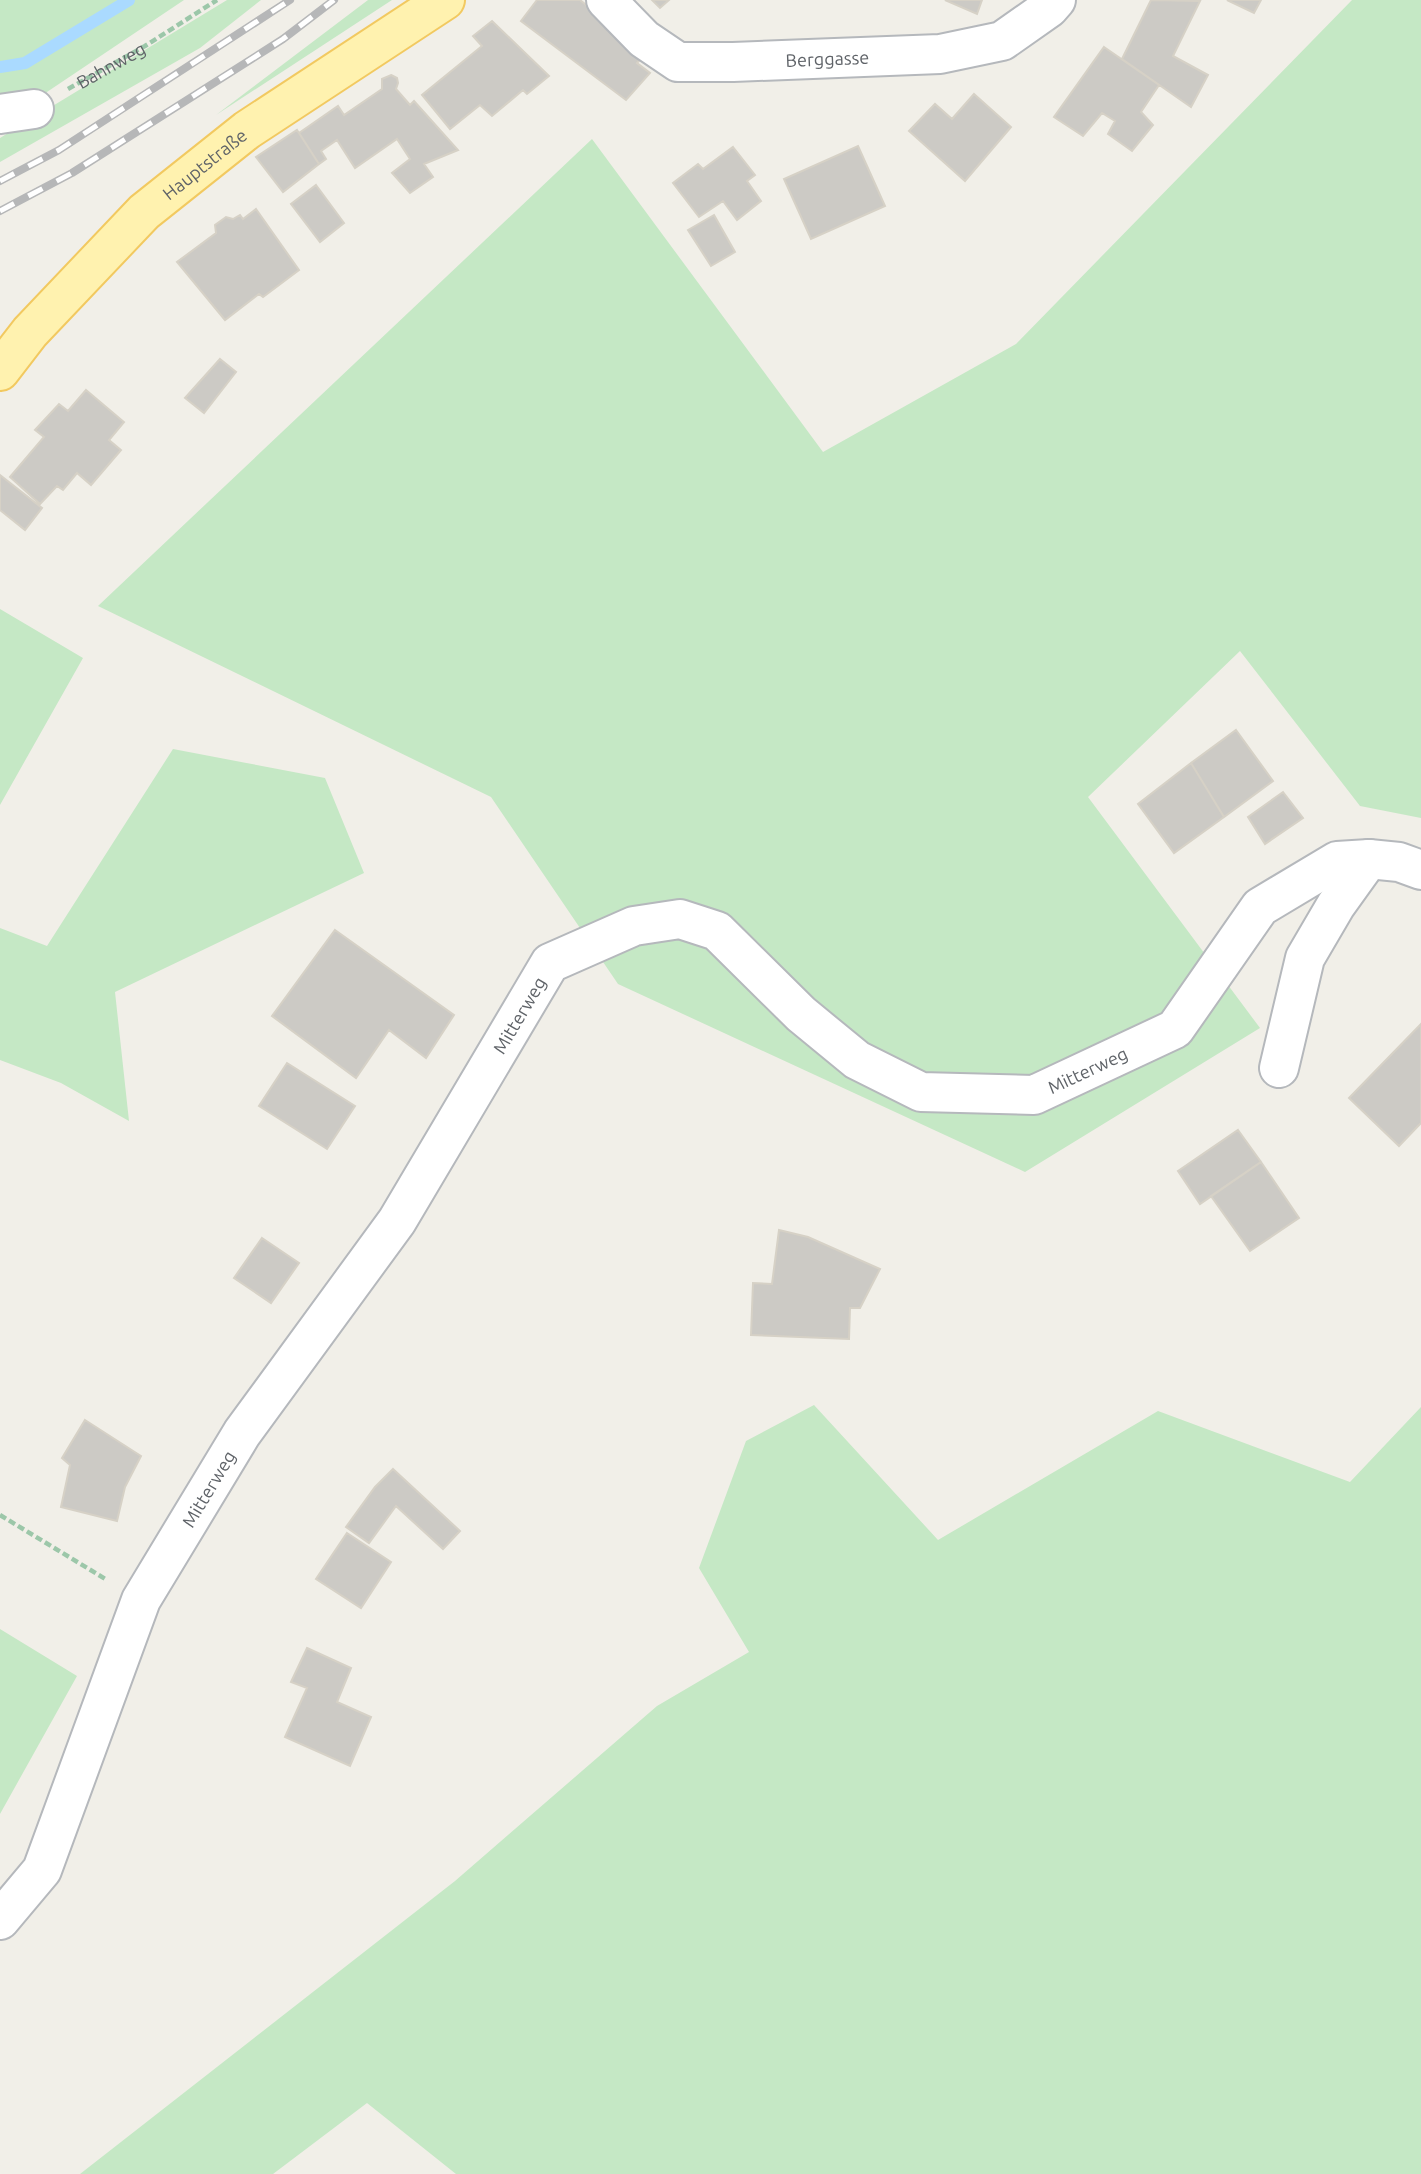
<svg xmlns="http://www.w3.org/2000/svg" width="1421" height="2174" font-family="Ubuntu,sans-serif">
<rect width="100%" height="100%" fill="#f1efe8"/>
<path fill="#c5e8c5" d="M0,0H184L41,96L0,101Z
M227,0H261L200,48L0,162V138Z
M368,0H392L216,115Z
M1352,0H1421V818L1360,806L1240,651L1088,797L1260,1028L1025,1172L618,984L491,797L98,606L592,139L823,452L1016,344Z
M0,609L83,658L0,805Z
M173,749L325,778L364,873L115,992L129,1121L61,1083L0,1060V928L47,946Z
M814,1405L938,1540L1158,1411L1350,1482L1421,1407V2174H456L367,2103L273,2174H80L455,1881L657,1706L749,1652L699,1568L746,1441Z
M0,1629L77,1676L0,1814Z"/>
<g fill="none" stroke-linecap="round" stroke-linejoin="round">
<path stroke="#aadaff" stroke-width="12" d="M0,67L25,63L129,0"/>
</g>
<path fill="#cccac5" stroke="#d6d1c6" stroke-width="2" d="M537,0H580L646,53L637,63L650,73L626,100L521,21Z
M652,0H669L660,8Z
M945,0H982L977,14Z
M1151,0L1200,1L1173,56L1208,75L1191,107L1122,59Z
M1227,0H1261L1254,13Z
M492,21L549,76L527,94L523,90L492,116L480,105L450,129L422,95L482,46L473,36Z
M1104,47L1159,85L1141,112L1153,125L1132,151L1108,134L1115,121L1102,113L1083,136L1054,117Z
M391,75L397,78L398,83L396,89L410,105L414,101L458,150L424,164L433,177L410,193L392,173L410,159L397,139L355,168L337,140L321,151L326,159L319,164L299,133L338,106L344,115L382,89V79Z
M974,94L1011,127L965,181L909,131L935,104L952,119Z
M297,130L319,164L283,192L256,157Z
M858,146L885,206L811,239L784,179Z
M733,147L755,175L747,181L761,201L737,220L723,201L699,217L673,183L698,164L703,169Z
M316,185L344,223L320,242L291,204Z
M256,209L299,270L263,297L259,294L225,320L177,262L216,233L215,225L226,217L233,219L240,215L243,219Z
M714,215L735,252L711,266L688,230Z
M220,359L236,372L204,413L185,398Z
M86,390L124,422L109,440L121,450L91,485L77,473L63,490L57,486L40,504L10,477L44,437L35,430L59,404L68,411Z
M0,475L42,508L25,530L0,510Z
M1236,730L1273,781L1224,817L1191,763Z
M1191,763L1224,817L1174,853L1138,804Z
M1283,792L1303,818L1265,844L1248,817Z
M335,930L454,1015L426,1058L389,1030L356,1078L272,1016Z
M1421,1024V1123L1399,1146L1349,1098Z
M287,1063L355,1106L327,1149L259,1106Z
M1238,1130L1261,1162L1200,1204L1178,1171Z
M1261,1162L1299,1218L1250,1251L1211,1196Z
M779,1230L808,1237L880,1269L860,1308H850L849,1339L751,1335L753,1283L772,1284Z
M262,1238L299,1263L271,1303L234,1278Z
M85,1420L141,1456L125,1487L117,1521L61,1507L70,1465L62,1458Z
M393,1469L460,1531L443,1549L396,1506L369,1543L346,1527L375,1487Z
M347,1533L391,1562L361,1608L316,1579Z
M307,1648L351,1668L337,1702L371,1717L350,1766L285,1737L307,1688L291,1682Z"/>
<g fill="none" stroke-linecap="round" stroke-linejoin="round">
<defs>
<g id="minor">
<path id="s2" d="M606,0L644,39L678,62H733L940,54L1002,41L1049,8L1056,0"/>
<path d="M0,114L34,109"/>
<path d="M1279,1068L1305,958L1336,905L1369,859"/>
<path id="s3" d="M0,1920L42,1870L141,1600L242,1433L397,1221L550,963L634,926L680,919L717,931L801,1014L857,1060L921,1092L1034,1095L1175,1029L1260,907L1337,861L1369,859L1399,862L1421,870"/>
</g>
<g id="major">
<path id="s4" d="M0,371L30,332L144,212L247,130L445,0"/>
</g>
</defs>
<use href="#minor" stroke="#b5b8bc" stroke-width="42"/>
<use href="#major" stroke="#f2c960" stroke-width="42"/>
<g stroke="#9cc7a9" stroke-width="4.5" stroke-dasharray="7 3.5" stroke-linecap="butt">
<path id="s1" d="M68,89L145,46L217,0"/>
<path d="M0,1515L107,1580"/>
</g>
<use href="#minor" stroke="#fff" stroke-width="38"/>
<use href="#major" stroke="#fff2af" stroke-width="38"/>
<defs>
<path id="rail" d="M0,181L59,150L290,0
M0,211L72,173L283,39L334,0"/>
</defs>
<use href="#rail" stroke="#b6b7b8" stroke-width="8"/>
<use href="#rail" stroke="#fff" stroke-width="5" stroke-dasharray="16" stroke-linecap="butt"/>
</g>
<g text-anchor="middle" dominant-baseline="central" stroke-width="6" stroke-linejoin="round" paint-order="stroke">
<g font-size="18" fill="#5f6368" stroke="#fff">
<text stroke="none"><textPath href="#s2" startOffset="245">Berggasse</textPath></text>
<text stroke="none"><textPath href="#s1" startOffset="49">Bahnweg</textPath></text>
<text stroke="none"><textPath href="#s4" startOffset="292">Hauptstraße</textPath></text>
<text stroke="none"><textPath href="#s3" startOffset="1050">Mitterweg</textPath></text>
<text stroke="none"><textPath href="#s3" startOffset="1722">Mitterweg</textPath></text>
<text stroke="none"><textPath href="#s3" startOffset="483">Mitterweg</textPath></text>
</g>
</g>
</svg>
